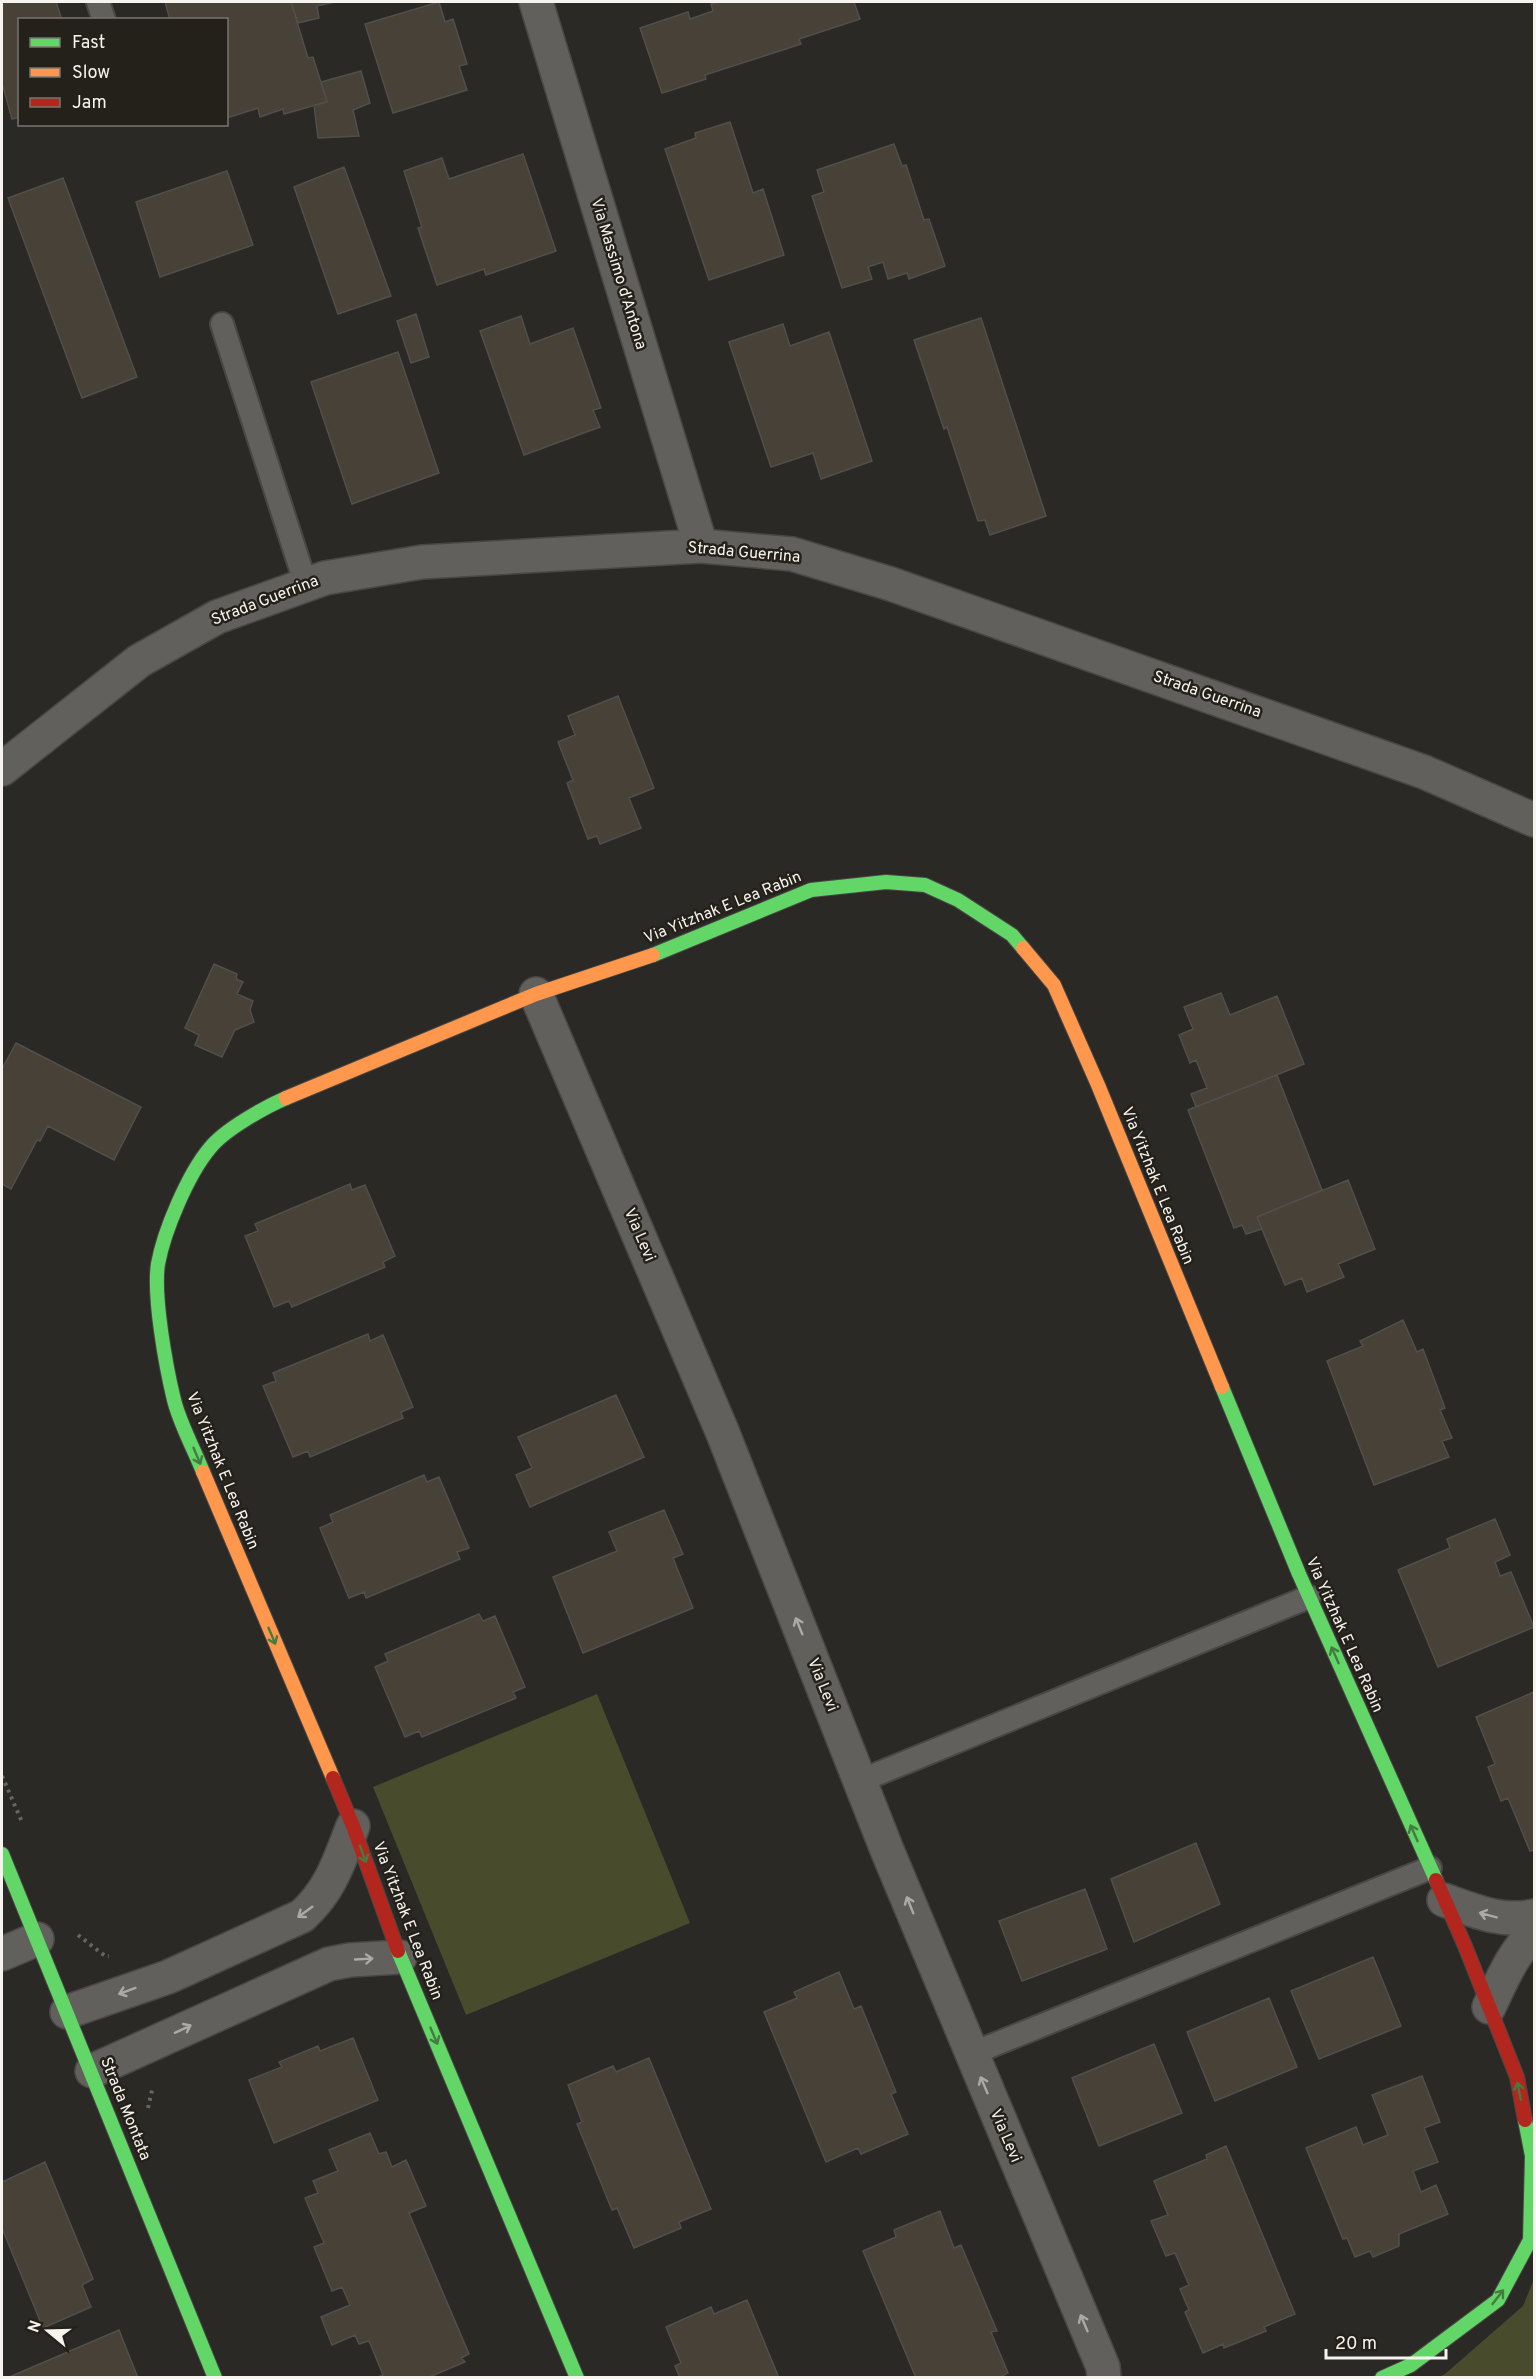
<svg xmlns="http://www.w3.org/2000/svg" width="1536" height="2379" font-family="Overpass,sans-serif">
<rect width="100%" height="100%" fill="#2b2926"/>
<path fill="#484b2c" d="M597,1694L690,1923L466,2015L373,1787Z
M1534,2279V2377H1438L1445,2374L1523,2306Z"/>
<path fill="#484137" stroke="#514f4c" stroke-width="1.5" d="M2,2H56L62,20H20V117L12,119L2,83Z
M165,2H291L308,58L313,57L327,102L284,114L283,109L260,117L258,108L227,118L226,20H170Z
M291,2H335L317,6L319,18L298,23Z
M439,2L445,22L453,19L467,64L459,66L467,90L393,113L365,24Z
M719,2H854L860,19L799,39L801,44L705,75L706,79L662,93L640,28L688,12L690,19L713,11L711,4Z
M361,71L370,103L353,110L359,136L318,138L314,105L327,102L321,82Z
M730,122L753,193L763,189L784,255L709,280L665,149L696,138L695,133Z
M894,144L902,166L906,165L924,220L929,219L945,266L909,279L907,273L888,279L883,262L868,267L872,279L842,288L812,196L824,192L817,170Z
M523,154L556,251L486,275L484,269L437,285L418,228L422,227L404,171L442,158L449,179Z
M344,167L391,296L338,314L294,187Z
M227,171L253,245L160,277L136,202Z
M63,178L137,377L82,398L8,198Z
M416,314L429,357L411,363L397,321Z
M521,316L530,344L573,328L601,408L593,410L600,427L524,455L480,331Z
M981,318L1046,516L990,535L985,520L978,521L947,427L944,429L914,340Z
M783,324L790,346L829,332L872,461L821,479L813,453L771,467L729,342Z
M398,352L439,473L352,504L311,382Z
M618,696L654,788L629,798L641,828L600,844L597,836L588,839L567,783L573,780L558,742L575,735L568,716Z
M214,964L237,974L236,979L243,982L237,994L253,1001L250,1010L254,1022L235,1030L222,1057L195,1045L199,1035L185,1028Z
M1221,993L1230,1015L1277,996L1304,1064L1196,1107L1191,1094L1207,1088L1196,1060L1190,1063L1179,1035L1193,1029L1184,1007Z
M16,1043L141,1107L114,1160L48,1126L40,1141L37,1140L11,1189L2,1184V1069Z
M1277,1075L1322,1190L1257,1217L1262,1229L1246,1234L1242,1225L1234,1228L1188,1110Z
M1348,1180L1375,1249L1338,1264L1344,1277L1307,1292L1302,1278L1285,1285L1257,1217Z
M350,1184L352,1190L365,1185L395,1256L383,1262L385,1267L292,1307L289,1301L274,1307L245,1236L258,1231L255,1224Z
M350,1184L352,1190L365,1185L395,1256L383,1262L385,1267L292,1307L289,1301L274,1307L245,1236L258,1231L255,1224Z
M1403,1320L1417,1352L1423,1349L1445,1408L1440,1410L1452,1438L1442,1441L1449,1457L1374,1485L1327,1361L1363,1346L1360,1341Z
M368,1334L370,1341L383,1335L413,1407L401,1412L403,1418L310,1457L308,1451L293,1457L263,1386L276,1381L273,1373Z
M368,1334L370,1341L383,1335L413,1407L401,1412L403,1418L310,1457L308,1451L293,1457L263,1386L276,1381L273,1373Z
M616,1395L644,1457L530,1507L516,1475L532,1468L518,1437Z
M616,1395L644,1457L530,1507L516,1475L532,1468L518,1437Z
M424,1475L427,1482L439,1477L469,1548L457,1552L460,1559L366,1598L364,1592L349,1598L320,1528L333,1522L330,1515Z
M424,1475L427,1482L439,1477L469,1548L457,1552L460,1559L366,1598L364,1592L349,1598L320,1528L333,1522L330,1515Z
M664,1510L683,1554L673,1558L693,1608L583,1653L553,1577L617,1551L609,1532Z
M664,1510L683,1554L673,1558L693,1608L583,1653L553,1577L617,1551L609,1532Z
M1495,1519L1510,1555L1495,1562L1500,1576L1511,1572L1534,1627L1438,1667L1398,1570L1450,1548L1447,1539Z
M479,1614L483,1621L495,1616L525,1687L513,1692L516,1698L422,1737L419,1731L405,1737L375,1667L388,1661L385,1654Z
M479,1614L483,1621L495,1616L525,1687L513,1692L516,1698L422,1737L419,1731L405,1737L375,1667L388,1661L385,1654Z
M1534,1692V1850L1530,1851L1508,1798L1501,1801L1488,1767L1495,1764L1476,1717Z
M1196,1843L1220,1904L1134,1942L1111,1879Z
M1085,1889L1107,1949L1022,1981L999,1921Z
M1373,1957L1401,2026L1319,2059L1291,1991Z
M1373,1957L1401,2026L1319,2059L1291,1991Z
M839,1972L854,2009L861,2006L896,2092L891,2094L908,2134L861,2154L858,2148L826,2162L764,2012L797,1998L794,1992Z
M1269,1998L1297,2067L1215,2101L1187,2032Z
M1269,1998L1297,2067L1215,2101L1187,2032Z
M353,2038L378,2100L274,2143L249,2080L282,2067L279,2062L318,2046L320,2051Z
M353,2038L378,2100L274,2143L249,2080L282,2067L279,2062L318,2046L320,2051Z
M1154,2044L1182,2113L1099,2146L1072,2078Z
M1154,2044L1182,2113L1099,2146L1072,2078Z
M649,2058L711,2209L679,2222L681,2228L634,2248L617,2208L612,2210L577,2124L582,2122L568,2085L613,2066L616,2072Z
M1422,2076L1440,2122L1424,2128L1438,2162L1413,2171L1421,2192L1436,2185L1448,2214L1399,2234V2246L1373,2257L1370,2251L1355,2257L1347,2238L1343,2239L1306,2148L1356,2127L1363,2145L1388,2135L1372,2095Z
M370,2133L379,2154L386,2152L392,2167L406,2160L426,2206L409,2213L469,2354L461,2358L465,2362L427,2378H376L383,2375L369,2341L359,2344L355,2335L332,2345L321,2317L350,2305L342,2287L332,2291L314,2247L324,2243L305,2198L318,2193L313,2181L338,2171L329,2150Z
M1226,2146L1295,2314L1264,2327L1266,2331L1224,2348L1223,2344L1203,2353L1185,2312L1189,2310L1180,2289L1189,2285L1175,2253L1166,2256L1151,2221L1168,2215L1154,2181L1207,2159L1206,2155Z
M45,2162L93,2279L82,2285L91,2307L43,2328L2,2228V2182Z
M940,2211L954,2248L961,2245L997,2331L991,2332L1008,2373L998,2378H916L863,2251L896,2237L894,2230Z
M747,2300L779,2378H680L675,2366L681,2363L666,2327L711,2307L714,2314Z
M119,2330L138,2378H7Z"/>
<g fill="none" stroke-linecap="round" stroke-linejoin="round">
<defs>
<path id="lane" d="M98,2L104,20
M222,324L306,585
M860,1781L1309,1597
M971,2054L1430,1868"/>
<path id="street" d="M536,2L701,546
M2,769L139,661L217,617L325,578L422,562L701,546L792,554L891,584L1424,772L1534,820
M536,994L722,1431L887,1850L1103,2367L1104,2378
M1444,1900C1475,1911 1501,1923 1534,1916
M2,1954L37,1939
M1489,2007C1501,1982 1513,1952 1534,1933
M67,2012L168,1977L302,1916C331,1890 339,1861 353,1826
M92,2071L329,1964L350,1960L400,1957"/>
<path id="fast" d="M653,955L811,890L886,882L925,885L958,900L1012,935L1023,948
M1222,1387L1299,1574L1436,1880
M203,1472C194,1449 180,1424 174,1400C166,1367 153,1296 158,1264C164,1231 188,1174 210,1148C224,1130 265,1107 286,1098
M2,1854L215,2378
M398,1951L577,2378
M1382,2378L1411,2365L1498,2300L1530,2240L1532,2156L1525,2120"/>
<path id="slow" d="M1023,948L1054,985L1098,1085L1222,1387
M286,1098L536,994L653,955
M203,1472L333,1778"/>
<path id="jam" d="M333,1778L353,1826L398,1951
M1436,1880L1465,1946L1517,2077L1525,2120"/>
</defs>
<use href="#lane" stroke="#494745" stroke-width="26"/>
<use href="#street" stroke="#494745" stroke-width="36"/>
<use href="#fast" stroke="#494745" stroke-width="16"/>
<use href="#slow" stroke="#494745" stroke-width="16"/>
<use href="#jam" stroke="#494745" stroke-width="16"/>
<path stroke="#676562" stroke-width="4" stroke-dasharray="3 4.5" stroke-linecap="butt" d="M2,1776L22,1822
M78,1935L105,1956H109
M148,2108L153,2086"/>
<use href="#lane" stroke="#62605d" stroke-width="22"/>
<use href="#street" stroke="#62605d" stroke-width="33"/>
<use href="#fast" stroke="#63d668" stroke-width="14"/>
<use href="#slow" stroke="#ff974d" stroke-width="14"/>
<use href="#jam" stroke="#b3261e" stroke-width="14"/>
</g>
<defs><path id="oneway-shaft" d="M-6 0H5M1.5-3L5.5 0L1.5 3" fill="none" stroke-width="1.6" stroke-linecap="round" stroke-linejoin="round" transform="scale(1.5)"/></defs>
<g stroke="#447b41">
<use href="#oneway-shaft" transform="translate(197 1456) rotate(67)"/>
<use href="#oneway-shaft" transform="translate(272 1636) rotate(67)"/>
<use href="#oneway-shaft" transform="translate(1335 1655) rotate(-114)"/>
<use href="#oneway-shaft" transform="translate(1414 1833) rotate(-114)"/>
<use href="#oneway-shaft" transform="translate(363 1854) rotate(70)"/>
<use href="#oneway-shaft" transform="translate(434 2036) rotate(67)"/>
<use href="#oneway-shaft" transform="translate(1519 2091) rotate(-101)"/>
<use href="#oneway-shaft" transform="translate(1498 2297) rotate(-52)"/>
</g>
<g stroke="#acaaa6">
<use href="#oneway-shaft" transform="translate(799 1626) rotate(-112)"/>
<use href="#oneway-shaft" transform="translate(910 1905) rotate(-112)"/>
<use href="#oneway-shaft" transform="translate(305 1912) rotate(144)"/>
<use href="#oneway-shaft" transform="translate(1488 1915) rotate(-165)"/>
<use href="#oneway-shaft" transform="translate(364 1959) rotate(-3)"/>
<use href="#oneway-shaft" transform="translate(127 1991) rotate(160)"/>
<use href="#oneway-shaft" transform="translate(183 2029) rotate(-25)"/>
<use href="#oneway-shaft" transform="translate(984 2085) rotate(-113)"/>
<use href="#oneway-shaft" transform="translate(1084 2323) rotate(-113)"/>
</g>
<g text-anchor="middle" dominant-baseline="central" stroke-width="5" stroke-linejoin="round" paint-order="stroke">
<g font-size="16" fill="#f7f4f0" stroke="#24201a">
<text transform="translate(618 274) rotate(73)">Via Massimo d'Antona</text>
<text transform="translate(744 553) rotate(5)">Strada Guerrina</text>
<text transform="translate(265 601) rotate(-21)">Strada Guerrina</text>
<text transform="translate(1207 695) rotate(19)">Strada Guerrina</text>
<text transform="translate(723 908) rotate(-22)">Via Yitzhak E Lea Rabin</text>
<text transform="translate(1157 1186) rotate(68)">Via Yitzhak E Lea Rabin</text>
<text transform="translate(639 1235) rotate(67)">Via Levi</text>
<text transform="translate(222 1471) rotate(68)">Via Yitzhak E Lea Rabin</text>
<text transform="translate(1344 1635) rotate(66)">Via Yitzhak E Lea Rabin</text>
<text transform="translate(822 1685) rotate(68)">Via Levi</text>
<text transform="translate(407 1921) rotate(69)">Via Yitzhak E Lea Rabin</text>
<text transform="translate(125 2109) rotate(68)">Strada Montata</text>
<text transform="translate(1005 2136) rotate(67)">Via Levi</text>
</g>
</g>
<rect width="1536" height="2379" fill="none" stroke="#f7f4f0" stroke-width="6"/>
<rect x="18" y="18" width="210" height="108" fill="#24201a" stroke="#787570" stroke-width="1.5"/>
<rect x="30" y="38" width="30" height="9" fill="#63d668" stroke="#787570" stroke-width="1.5"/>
<text x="72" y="48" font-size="18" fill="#f7f4f0">Fast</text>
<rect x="30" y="68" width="30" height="9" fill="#ff974d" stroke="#787570" stroke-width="1.5"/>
<text x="72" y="78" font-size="18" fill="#f7f4f0">Slow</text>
<rect x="30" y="98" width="30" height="9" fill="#b3261e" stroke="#787570" stroke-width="1.5"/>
<text x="72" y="108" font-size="18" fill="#f7f4f0">Jam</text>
<g transform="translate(48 2331) rotate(289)" stroke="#24201a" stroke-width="4.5" paint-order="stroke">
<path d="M0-4.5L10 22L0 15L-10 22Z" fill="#f7f4f0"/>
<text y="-9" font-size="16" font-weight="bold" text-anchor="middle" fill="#f7f4f0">N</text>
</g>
<path d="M1326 2349v9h120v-9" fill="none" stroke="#f7f4f0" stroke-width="3"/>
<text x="1335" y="2349" font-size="18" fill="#f7f4f0" stroke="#24201a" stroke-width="4.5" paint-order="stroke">20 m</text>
</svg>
